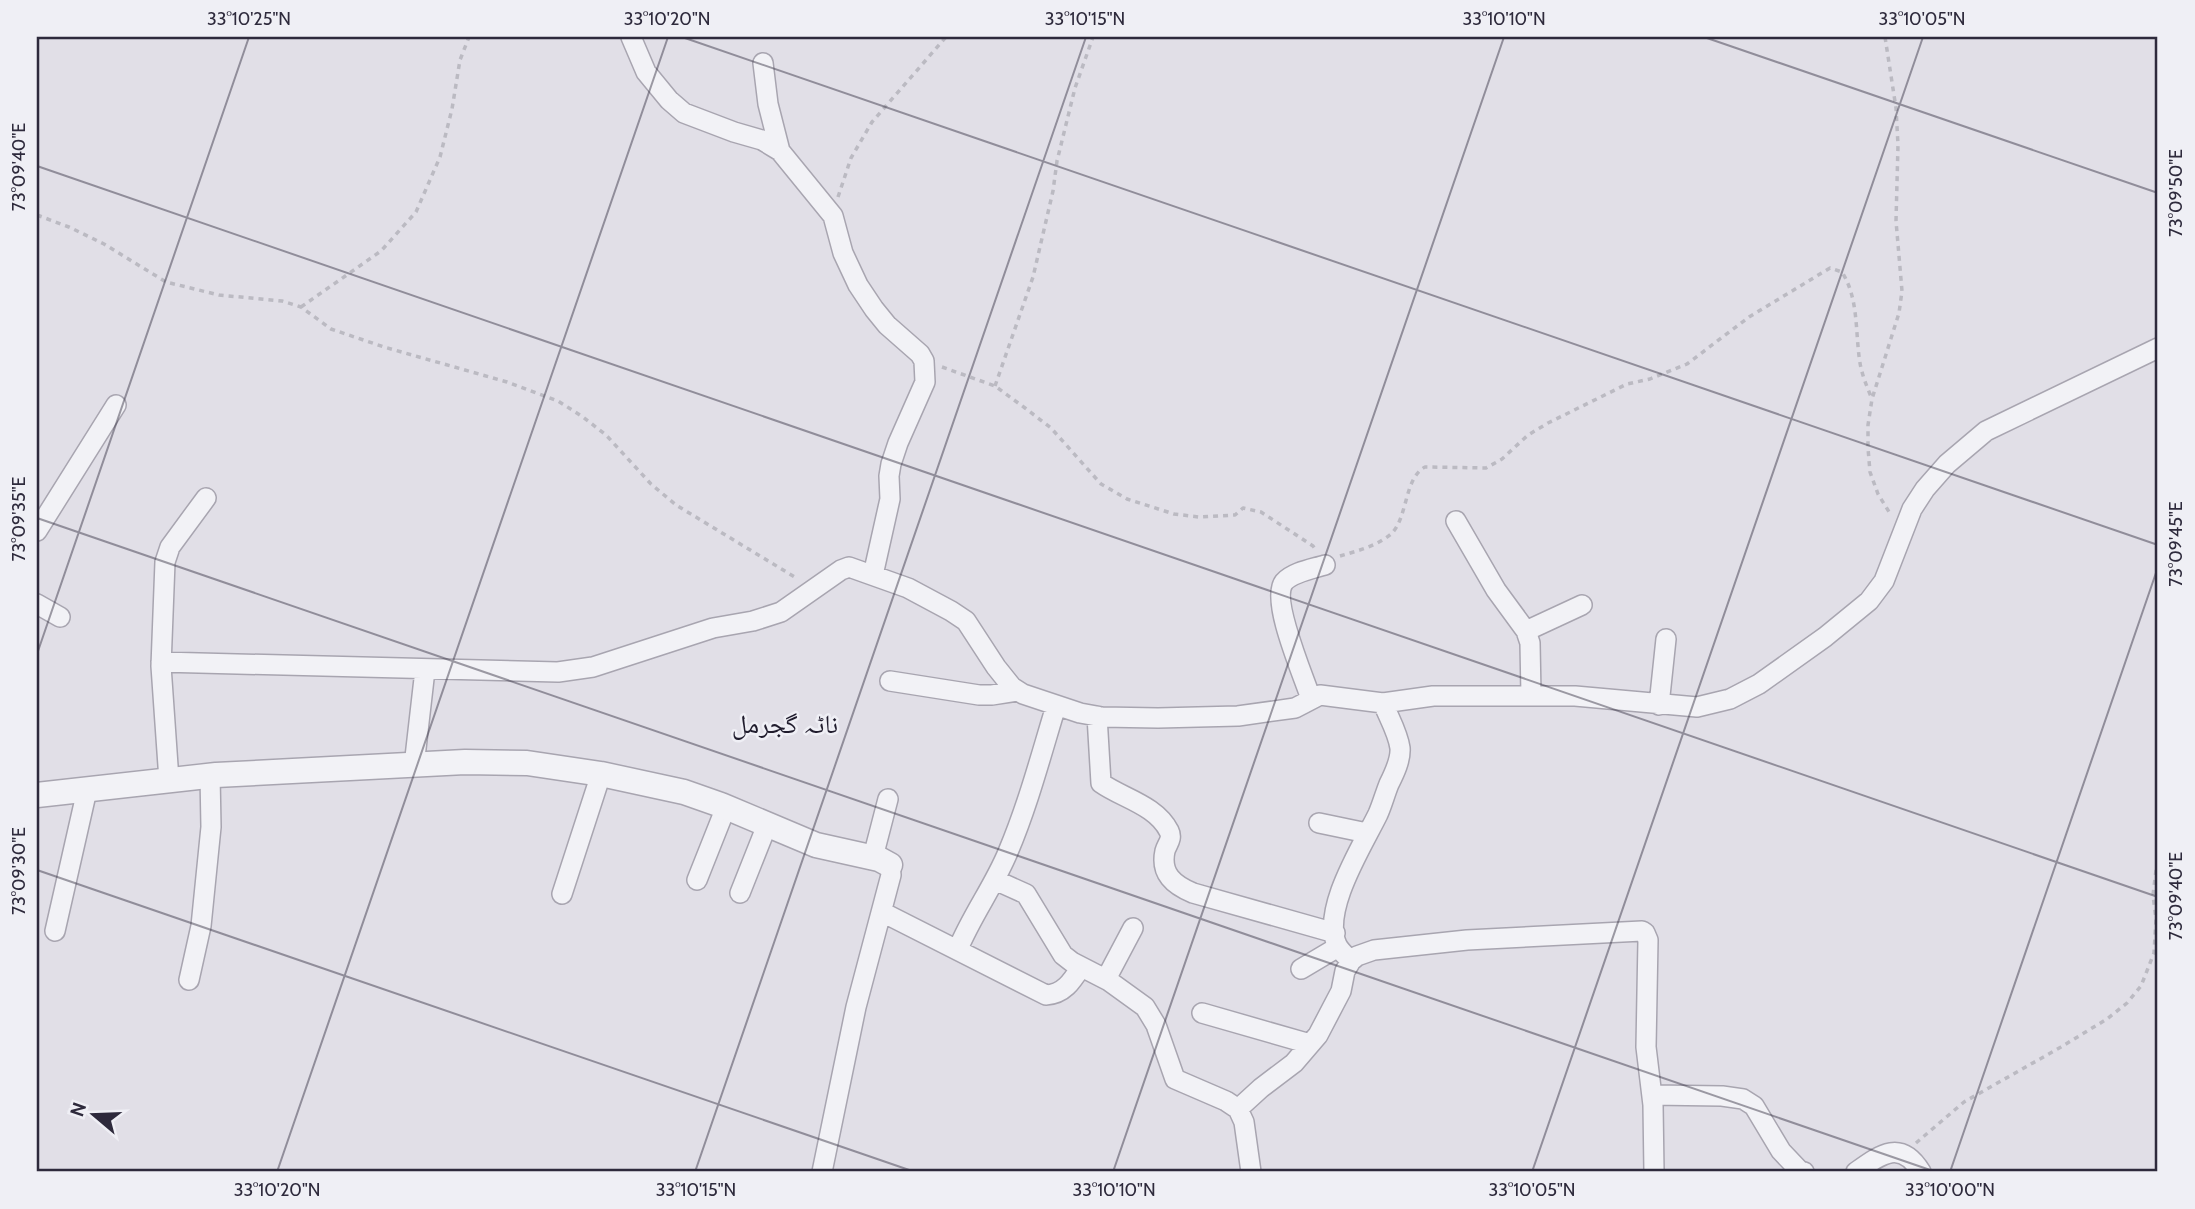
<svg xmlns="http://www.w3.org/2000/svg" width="2195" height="1209" font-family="Cabin,'Noto Naskh Arabic',sans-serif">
<rect width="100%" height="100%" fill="#e1dfe7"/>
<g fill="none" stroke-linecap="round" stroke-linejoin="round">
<defs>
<path id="minor" d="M631,37L646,72L669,100L684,113L734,132L762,140L780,151L833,216L843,253L858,285L874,309L887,325L920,354L924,361L925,382L898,443L891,464L889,476L890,499L873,575
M763,63L768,104L780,151
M1456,521L1496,590L1526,631L1530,643L1531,695
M37,531L116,405
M37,604L60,617
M1526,631L1582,605
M161,662L558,672L593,667L713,628L753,621L781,612L841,570L849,567L908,588L951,611L966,621L996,667L1012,687L1023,694L1080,713L1102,717L1158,718L1238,716L1295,708L1320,695L1383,703L1433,696H1575L1697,707L1730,699L1759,684L1825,637L1869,601L1884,581L1912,509L1925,489L1947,464L1986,431L2158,348
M890,681L979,695H992L1018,691
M1311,699C1304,677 1270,600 1284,582C1293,572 1312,569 1325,565
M1659,705L1666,639
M1097,716L1101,783C1122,798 1156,805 1169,831C1173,839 1167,844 1165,851C1160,874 1174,885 1193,893L1335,933
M414,766L425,670
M169,780L161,666L165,562L170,547L206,498
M1319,823L1367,833
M873,857L888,799
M697,880L726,807
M995,880L1026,894L1063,955L1072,962L1109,981L1145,1007L1156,1025L1175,1079L1226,1101L1238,1109L1244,1122L1251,1172
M740,893L767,825
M562,894L601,774
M882,912L1046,995C1064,994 1072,981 1081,967
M55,931L87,790
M958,949C972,915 994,886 1008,852C1028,805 1041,755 1056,706
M1351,961C1346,956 1340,951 1337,945C1321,910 1363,845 1378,814C1382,805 1385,794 1389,784C1394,774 1401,760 1400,748C1398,733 1389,718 1383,703
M1301,969L1338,947
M1106,979L1133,928
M189,980L201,926L211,827L210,775
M1202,1013L1310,1044
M1652,1095L1722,1096L1743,1099L1754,1106L1781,1151L1800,1171L1804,1172
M1238,1109L1261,1088L1294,1063L1318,1035L1341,991L1345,971L1351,961L1357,956L1374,950L1467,940L1642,931L1645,933L1648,940L1646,1047L1653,1105L1654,1172
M822,1172L856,1007L891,875L890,865
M1856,1172C1881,1154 1901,1139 1921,1172"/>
<path id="tertiary" d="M37,795L216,775L465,762L527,763L601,774L684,792L721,805L816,845L879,859L890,865"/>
</defs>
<use href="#minor" stroke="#a8a5b0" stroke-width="22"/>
<use href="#tertiary" stroke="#a8a5b0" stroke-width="27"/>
<path stroke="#bbbac2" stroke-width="3.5" stroke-dasharray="5 5" stroke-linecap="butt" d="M1885,37L1896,108L1898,145L1896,221L1902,291L1899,313L1872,399L1868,425V448L1870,472L1878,494L1891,515
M838,197L851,158L872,122L946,37
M37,215L69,227L104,244L166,282L219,295L282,301L301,307L331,329L384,347L507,382L558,401L583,417L606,435L651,484L676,505L798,579
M301,307L381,251L416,212L440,157L452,109L460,60L469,37
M942,367L995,386L1025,408L1051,428L1101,484L1127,499L1174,514L1199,517L1235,515L1243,508L1261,512L1313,546L1316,550
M995,386L1033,277L1053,191L1057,161L1075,88L1093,37
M1340,556C1357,551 1377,546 1391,534C1408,518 1404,478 1425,467L1486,468L1502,459L1528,435L1548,423L1627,384L1650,379L1687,364L1749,317L1830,268L1842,272C1859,299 1855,332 1860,363C1862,375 1867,387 1872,399
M2158,729V817
M1916,1143L1964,1102L2061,1047L2107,1019L2127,1003L2141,986L2154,953L2156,919L2153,895L2158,854"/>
<use href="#minor" stroke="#f2f2f6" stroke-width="19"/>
<use href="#tertiary" stroke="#f2f2f6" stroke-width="24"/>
</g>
<path fill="none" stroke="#2e2a3c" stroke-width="2" stroke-opacity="0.45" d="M682,37L2158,545M1704,37L2158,193M37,166L2158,897M37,518L1936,1172M37,654L249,37M37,870L915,1172M277,1172L668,37M695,1172L1086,37M1113,1172L1504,37M1532,1172L1923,37M1950,1172L2158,567"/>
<g text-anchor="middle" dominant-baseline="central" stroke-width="5" stroke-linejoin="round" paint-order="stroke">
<g font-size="26" fill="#201c2d" stroke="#efeff5">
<text x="785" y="724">ناٹہ گجرمل</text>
</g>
</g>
<rect width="2195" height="1209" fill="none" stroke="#efeff5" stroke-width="77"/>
<g transform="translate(94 1115) rotate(289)" stroke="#efeff5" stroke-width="5" paint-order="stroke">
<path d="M0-5L12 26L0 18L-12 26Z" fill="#2e2a3c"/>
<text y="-10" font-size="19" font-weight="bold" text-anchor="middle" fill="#2e2a3c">N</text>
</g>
<rect x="38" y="38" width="2118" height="1132" fill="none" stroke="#2e2a3c" stroke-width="2.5"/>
<g font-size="18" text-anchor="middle" fill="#2e2a3c">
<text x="249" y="25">33°10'25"N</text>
<text x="667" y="25">33°10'20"N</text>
<text x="1085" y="25">33°10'15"N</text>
<text x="1504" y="25">33°10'10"N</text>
<text x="1922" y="25">33°10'05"N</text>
<text transform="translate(19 167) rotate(-90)" y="6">73°09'40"E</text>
<text transform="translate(2176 193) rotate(-90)" y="6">73°09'50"E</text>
<text transform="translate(19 519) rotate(-90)" y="6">73°09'35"E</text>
<text transform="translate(2176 544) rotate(-90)" y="6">73°09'45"E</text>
<text transform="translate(19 871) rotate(-90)" y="6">73°09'30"E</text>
<text transform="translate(2176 896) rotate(-90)" y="6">73°09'40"E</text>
<text x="277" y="1196">33°10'20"N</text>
<text x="696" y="1196">33°10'15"N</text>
<text x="1114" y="1196">33°10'10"N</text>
<text x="1532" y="1196">33°10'05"N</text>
<text x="1950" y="1196">33°10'00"N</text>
</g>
</svg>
